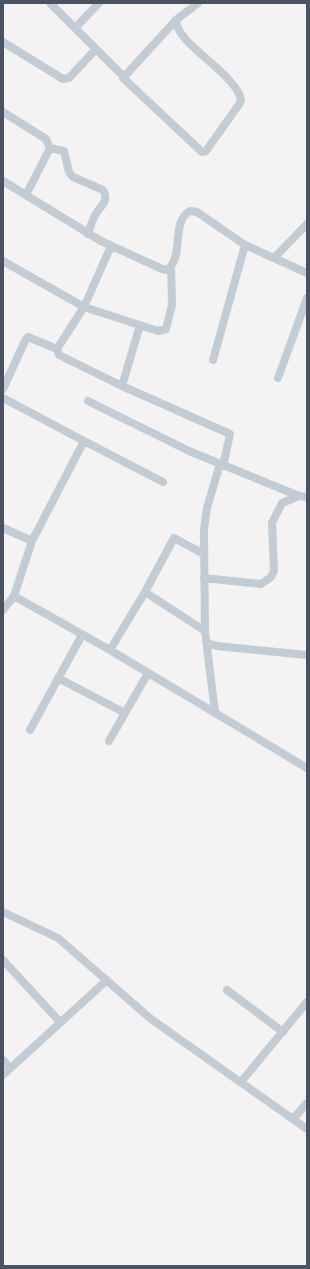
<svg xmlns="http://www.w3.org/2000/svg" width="310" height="1269" font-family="Roboto,sans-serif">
<rect width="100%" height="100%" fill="#f4f2f2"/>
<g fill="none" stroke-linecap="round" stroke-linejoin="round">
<path stroke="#c3cbd4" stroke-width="8" d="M50,3L123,76
M176,20C176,44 233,71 241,99L240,103L206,151L202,152L123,78L176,20L198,3
M75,28L99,3
M3,42L63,79L69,78L96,49
M3,112L46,139L50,148L26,195
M50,148L64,151L69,172L73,177L103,190C110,200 100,207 95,215C92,221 90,228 88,234
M3,181L101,241L162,269L167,270C185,257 170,222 190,211L197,212L245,245L307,273
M111,246L84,307L57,349L59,355L122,386L230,434L223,466
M275,257L307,224
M3,261L84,307L158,331L166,329L172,305L171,266
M213,360L245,245
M278,378L307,298
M122,386L140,325
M3,389L25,341L28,337L57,349
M3,398L84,441
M88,401L189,451L299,496L307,497
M3,528L32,541L14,596L3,610
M32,541L84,441L163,482
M204,578L261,584L271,577L274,571L272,523L282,503L299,496
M145,592L205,631
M14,596L110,650L307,768
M207,643L217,646L307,655
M110,650L145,592L174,538L204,554
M58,678L125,713
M215,712L205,631L204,529L207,508L220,464
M30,730L82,635
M109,741L148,673
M3,912L58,938L151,1019L307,1129
M3,960L60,1022
M227,990L283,1032
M3,1060L10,1068
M3,1075L107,980
M241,1082L307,1002
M293,1119L307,1103"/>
</g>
<rect width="310" height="1269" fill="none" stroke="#495361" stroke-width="8"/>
</svg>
